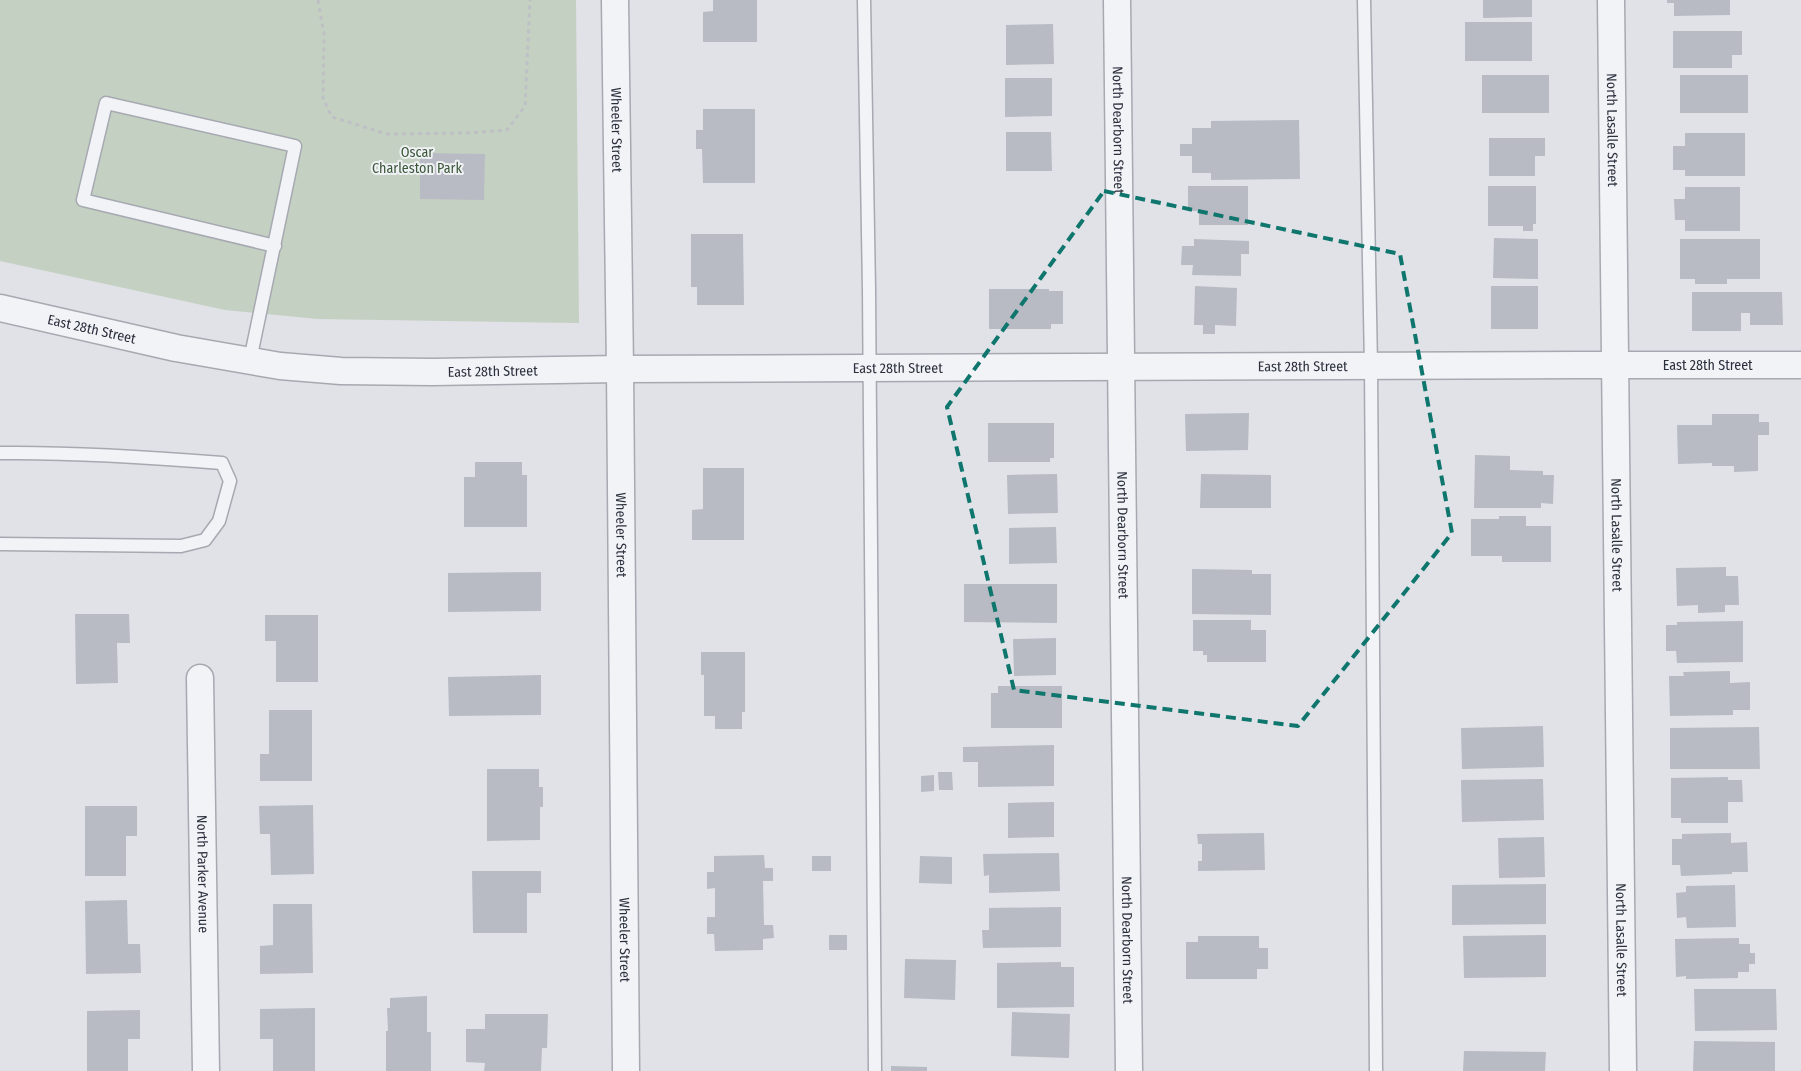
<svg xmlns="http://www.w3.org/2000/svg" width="1801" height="1071" font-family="'Fira Sans Condensed',sans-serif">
<rect width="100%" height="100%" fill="#e0e2e7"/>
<path fill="#c4d0c2" d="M0,0H576L579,323L317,319L225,310L0,261Z"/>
<path fill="#b8bbc4" d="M713,0H757V42H703V12L713,11Z
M1483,0H1532V17L1483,18Z
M1667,0H1730V15L1674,16V3H1667Z
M1465,22H1532V61H1465Z
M1053,24L1054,64L1006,65V25Z
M1673,31H1742V55H1732V68H1673Z
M1482,75H1549V113H1482Z
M1680,75H1748V113H1680Z
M1005,78H1052V116L1005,117Z
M703,109H755V183H703L702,149H696V130H703Z
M1299,120L1300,179L1211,180V173H1192V156H1180V144H1192V128H1211V121Z
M1006,132H1051L1052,171H1006Z
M1685,133H1745V176H1685V170H1673V146H1685Z
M1489,138H1545V156H1535V176H1489Z
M420,153L485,154L484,200L420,199Z
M1188,186H1248V225H1199V211H1188Z
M1488,186H1536V224H1533V231H1523V226H1488Z
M1685,187H1740V231H1685V220H1675L1674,199H1685Z
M691,234H743L744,305H697V287H691Z
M1494,238L1538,239V279L1493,278Z
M1194,239L1249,241V254H1241V276L1192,275L1193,265H1181L1182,246H1194Z
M1680,239H1760V279H1727V284H1695V279H1680Z
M1195,286L1237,288L1236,326L1215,325V334H1203V325H1194Z
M1491,286H1538V329H1491Z
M989,289H1049V291H1063V324H1051V329H989Z
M1692,292H1782L1783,325H1750V313H1741V331H1692Z
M1249,413L1248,450L1186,451L1185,414Z
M1712,414H1759V422H1769V435H1758V471L1734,472V466H1712V463L1678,464L1677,425H1712Z
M988,423H1054V458H1050V462H988Z
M1475,455L1510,456V470L1543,471V475H1554L1553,504L1541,503V508H1474Z
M475,462H522V475H527V527H464V477H475Z
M703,468H744V540H692V510L703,509Z
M1057,474L1058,513L1008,514L1007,475Z
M1201,474L1271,475V508H1200Z
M1499,516H1526V526H1551V562H1502V556H1471V519H1499Z
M1056,527L1057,563L1009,564V528Z
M1726,567V576H1738L1739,605H1725V612L1698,613V605L1677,606L1676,568Z
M1192,569L1252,570V574H1271V615L1192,614Z
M541,572V611L448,612V573Z
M964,584H1057V623L964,622Z
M75,614H129L130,643H117L118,683L76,684Z
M265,615H318V682H276V641H265Z
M1193,620H1251V630H1266V662H1207V655H1203V651H1193Z
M1743,621V662L1677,663L1676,651H1666V625H1677V622Z
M1056,638V675L1014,676L1013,639Z
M701,652H745V712H742V729H715V716H704V675H701Z
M1730,671V683L1750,682V710H1733V715L1670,716L1669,676H1684L1683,672Z
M541,675V715L449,716L448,677Z
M998,686H1062V728H991V693H998Z
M269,710H312V781H260V754H269Z
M1543,726L1544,767L1462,769L1461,728Z
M1759,727L1760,769H1670V728Z
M1054,745V786L978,787V762H963V747Z
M487,769H539V787H543V807H540V840L487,841Z
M938,772H952L953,790H939Z
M934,775V791L921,792V776Z
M1728,777V780H1742L1743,802H1728V823H1681V818H1671V778Z
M1543,779L1544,820L1462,822L1461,780Z
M1054,802V837L1008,838V803Z
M313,805L314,874L271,875L270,834H260L259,806Z
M85,806H137V836H126V876H85Z
M1264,833L1265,870L1198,871V861H1202V844H1198L1197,834Z
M1731,833V843L1747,842L1748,872H1732V874L1681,876L1680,865H1672V839H1682V834Z
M1544,837L1545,877L1499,878L1498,838Z
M1059,853L1060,891L989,893V875L984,876L983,854Z
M764,855L765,868H773V881H763L764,925H773L774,938L763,939V950L715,951L714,934H707V917H715V888L707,889V872H714V856Z
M812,856H831V871H812Z
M920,856L952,857V884L919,883Z
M472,871H541V893H527V933H473Z
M1546,884V924L1452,925V885Z
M1735,885L1736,927L1687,928L1686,917L1677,918L1676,893L1686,892V886Z
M127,900L128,944H140L141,973L86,974L85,901Z
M273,904H312L313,973L260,974V946L273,945Z
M1061,907V947L983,948L982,930H989V908Z
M829,935H847V950H829Z
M1546,935V977L1464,978L1463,936Z
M1198,936H1259V948H1268V969H1257V979H1186V942H1198Z
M1739,938V944H1750V953H1755V964H1749V972H1738V978L1686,979V976L1676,977L1675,939Z
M905,959L956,960L955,1000L904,998Z
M1061,962V967H1074V1007L997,1008V963Z
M1694,989H1776L1777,1030L1695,1031Z
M427,996V1032H431V1071H386V1031H388L387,1008H390V998Z
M315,1008V1071H273V1039H260V1009Z
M140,1010V1039H128V1071H87V1011Z
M1012,1012L1070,1014L1069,1058L1011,1056Z
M485,1014H548L547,1048H542L541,1071H484L485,1063L466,1062V1029H485Z
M1694,1041L1775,1042V1071H1693Z
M1464,1051L1546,1052L1545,1071H1463Z
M891,1066L927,1067V1071H891Z"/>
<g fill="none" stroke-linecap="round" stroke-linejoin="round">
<defs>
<path id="lane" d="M864,0L869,290L875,1071
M1364,0L1371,366L1376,1071
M250,360L295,146L106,103L83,200L275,246
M0,453C74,452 148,457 222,463L230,481L219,521L205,540L181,546L0,544"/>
<g id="street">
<path id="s1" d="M615,0L620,369L626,1071"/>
<path id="s2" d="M1117,0L1129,1071"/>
<path id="s3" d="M1611,0L1623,1071"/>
<path id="s4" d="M0,308L176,348L280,366L341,371L432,372L620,369L1580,365H1801"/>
<path id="s5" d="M200,678L206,1071"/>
</g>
</defs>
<use href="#lane" stroke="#a6a9b1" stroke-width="15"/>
<use href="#street" stroke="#a6a9b1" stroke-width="29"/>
<path stroke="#bec0c6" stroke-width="3" stroke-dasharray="4 4" stroke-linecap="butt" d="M318,0L324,34L323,98L332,117L387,134L467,133L507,130L525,106L530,0"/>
<use href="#lane" stroke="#f2f3f6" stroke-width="12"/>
<use href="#street" stroke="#f2f3f6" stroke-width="26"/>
</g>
<path fill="none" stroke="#0f766e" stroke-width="4" stroke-dasharray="10 6" stroke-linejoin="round" d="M1104,191L1400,254L1452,533L1298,726L1014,690L947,407Z"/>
<g text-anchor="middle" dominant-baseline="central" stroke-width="4" stroke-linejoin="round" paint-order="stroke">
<g font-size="14" fill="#2a2f3d" stroke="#eff1f5">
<text stroke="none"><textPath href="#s1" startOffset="130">Wheeler Street</textPath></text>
<text stroke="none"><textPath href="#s2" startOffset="130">North Dearborn Street</textPath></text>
<text stroke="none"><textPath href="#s3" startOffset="130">North Lasalle Street</textPath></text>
<text stroke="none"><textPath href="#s4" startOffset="94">East 28th Street</textPath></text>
<text stroke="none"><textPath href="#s4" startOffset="1714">East 28th Street</textPath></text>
<text stroke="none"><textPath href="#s4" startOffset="1309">East 28th Street</textPath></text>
<text stroke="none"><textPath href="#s4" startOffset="904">East 28th Street</textPath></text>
<text stroke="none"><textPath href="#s4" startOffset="499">East 28th Street</textPath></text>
<text stroke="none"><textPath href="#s1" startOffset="535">Wheeler Street</textPath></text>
<text stroke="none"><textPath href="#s3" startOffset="535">North Lasalle Street</textPath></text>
<text stroke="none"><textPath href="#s2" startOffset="535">North Dearborn Street</textPath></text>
<text stroke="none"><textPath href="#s5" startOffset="196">North Parker Avenue</textPath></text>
<text stroke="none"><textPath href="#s1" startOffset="940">Wheeler Street</textPath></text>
<text stroke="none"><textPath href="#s2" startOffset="940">North Dearborn Street</textPath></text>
<text stroke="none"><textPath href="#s3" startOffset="940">North Lasalle Street</textPath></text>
</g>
<g font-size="14" fill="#3b5739" stroke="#eff1f5">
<text x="417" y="152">Oscar<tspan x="417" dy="16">Charleston Park</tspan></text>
</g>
</g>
</svg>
